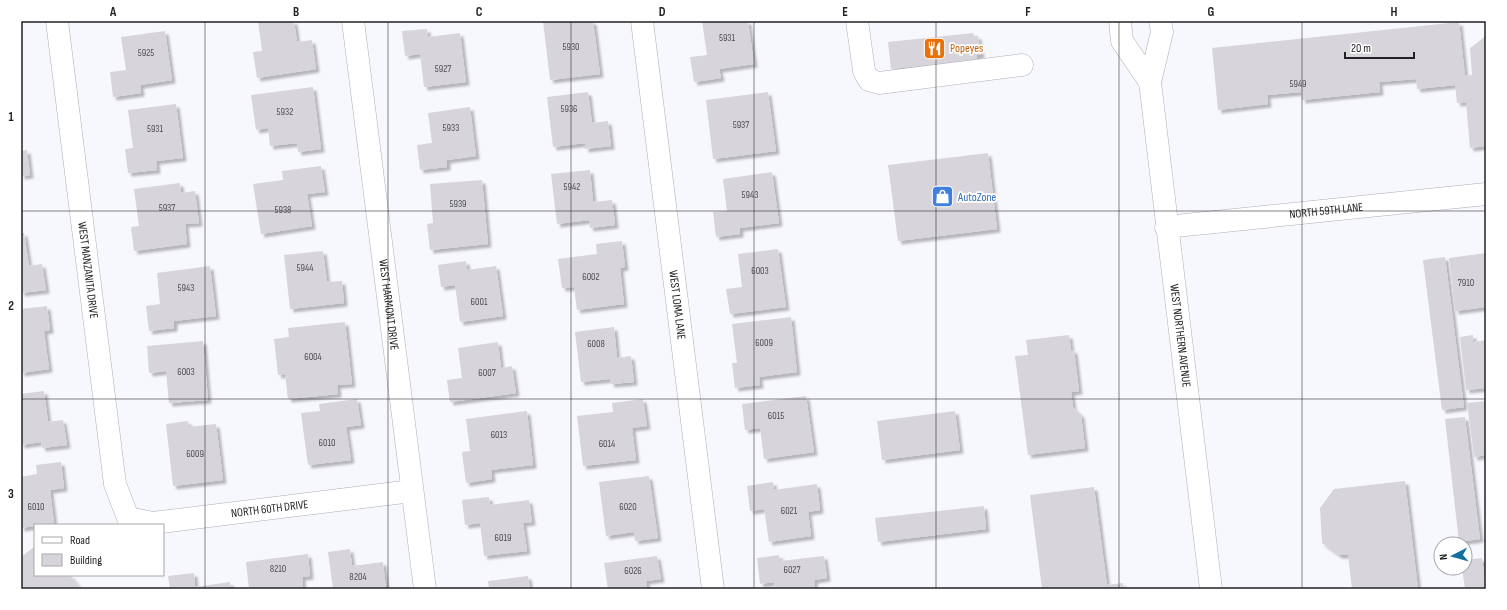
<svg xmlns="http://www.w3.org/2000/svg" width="1507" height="610" font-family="'Sofia Sans Condensed',sans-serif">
<defs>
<filter id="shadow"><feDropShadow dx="3.5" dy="3.5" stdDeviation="1" flood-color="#0004"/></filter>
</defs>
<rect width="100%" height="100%" fill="#f7f7fe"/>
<path fill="#d7d4dc" filter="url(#shadow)" d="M258,21H294L297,42L312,40L316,69L257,78L253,52L262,51Z
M543,21H593L600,74L550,80Z
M702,21H748L754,64L719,69L721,78L694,82L690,57L707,55Z
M1459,22L1465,76L1472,75L1470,48L1486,36V146L1470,148L1466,102L1457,103L1455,85L1417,89L1416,79L1379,82L1380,92L1302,100L1301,92L1267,95L1268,104L1218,110L1212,48Z
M427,29L428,37L460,33L466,82L424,87L420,54L405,56L402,31Z
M165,31L172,80L140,85L141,93L113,97L110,72L126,70L121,37Z
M973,33L974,36H978L981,55H977V60L947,63V69L930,70L929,65L891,69L888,42Z
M313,87L321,149L298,152L297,143L270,146L268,128L256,130L251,95Z
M588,92L592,123L608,121L611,146L585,149V143L553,147L547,97Z
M768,92L776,151L713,159L706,100Z
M176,104L183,158L156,161L157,170L128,173L125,149L133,148L128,110Z
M470,107L476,156L447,160V167L420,170L417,145L432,143L428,113Z
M27,150L30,175L21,176V151Z
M988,153L997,229L898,241L888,165Z
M321,166L325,192L307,194L312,226L261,234L253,184L283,180L282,171Z
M590,170L593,202L612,200L615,225L590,228L589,220L557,224L551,174Z
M772,172L779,223L740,228V234L716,237L713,212L727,211L723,179Z
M482,180L488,244L430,250L427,224L433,223L430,184Z
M180,183L181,193L195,191L199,223L185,224L187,244L134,251L131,227L139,226L134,189Z
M21,233H24L29,266L42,264L46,290L21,293Z
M622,241L625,267L620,268L624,304L577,310L574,287L562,288L558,259L597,254L596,244Z
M778,249L786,307L730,314L726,289L742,287L738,254Z
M323,251L327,282L342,281L344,303L290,309L284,255Z
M1486,253V307L1455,311L1449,258Z
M1445,257L1464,407L1442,410L1423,260Z
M466,261L467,270L496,266L503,316L460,322L455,285L441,287L438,265Z
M210,266L216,316L174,321V328L149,331L146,306L160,304L157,273Z
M47,306L50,330L44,331L49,369L21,373V309Z
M791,317L797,372L759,377L760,385L735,388L732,363H737L732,324Z
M345,322L352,384L337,385L338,394L288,399L285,374L278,375L274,339L289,337L288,328Z
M614,327L617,358L631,356L634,382L611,384L610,379L581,382L575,332Z
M1069,335L1071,350H1074L1079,391L1071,392L1073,407L1081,415L1085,448L1028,455L1015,356L1028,355L1026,340Z
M1473,335V342L1486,340V388L1466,390L1460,337Z
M203,341L208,400L169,403L166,371L149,373L147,346Z
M498,342L501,368L512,366L516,393L450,402L447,380L462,378L458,348Z
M44,391L48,422L63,420L67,445L42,448L41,442L21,445V394Z
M806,396L814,452L764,459L760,428L745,430L742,404Z
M357,399L361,425L346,427L351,460L308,465L301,413L320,411L319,404Z
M643,399L647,426L632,428L636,460L583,466L577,416L613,412L612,403Z
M1486,401V455L1474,457L1467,403Z
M527,411L533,465L491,470L492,479L466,483L462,452L470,451L466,419Z
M955,411L960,450L882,460L877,421Z
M1465,417L1480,539L1459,542L1445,419Z
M188,421L189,427L216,424L223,480L173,486L166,424Z
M61,462L64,488L50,490L54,523L21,528V477L37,474L36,465Z
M649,476L658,538L635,541L634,532L606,536L599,482Z
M1405,481L1418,589H1352L1348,555H1339L1322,543L1320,508L1334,489Z
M773,482L774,490L817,484L820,510L808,512L811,536L769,542L764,509L750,511L747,486Z
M1094,487L1107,585L1123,583V589H1042L1030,495Z
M489,497L490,505L529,500L532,522L523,523L527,551L484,556L480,523L465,525L462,500Z
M984,506L986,529L878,542L875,518Z
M35,546V575H70L81,589H21V557Z
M350,549L352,566L383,562L386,589H333L328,552Z
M308,554L310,576L302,577L303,589H249L246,562Z
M779,555L780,561L824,556L827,578L814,580L815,589H775L774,582L760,584L757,558Z
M657,556L661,579L646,581L647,589H608L604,563Z
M1482,558L1486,589H1465L1462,568H1465V560Z
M194,573L195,587L230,582L231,589H170L168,576Z
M528,576L530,589H489L488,581Z"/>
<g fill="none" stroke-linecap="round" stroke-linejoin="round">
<defs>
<g id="minor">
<path id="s1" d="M57,21L115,484L128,518L153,523L412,491"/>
<path id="s2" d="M353,21L425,589"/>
<path id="s3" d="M642,21L713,589"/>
<path d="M857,21L864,71L869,80L879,83L1022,65"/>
<path id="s4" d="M1166,227L1486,194"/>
</g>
<g id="major">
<path d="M1120,21L1122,41L1150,82"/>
<path id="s5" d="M1160,21L1162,32L1150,82L1211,589"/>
</g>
</defs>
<use href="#minor" stroke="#afafb7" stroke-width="23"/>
<use href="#major" stroke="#afafb7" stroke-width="23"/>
<use href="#minor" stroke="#fff" stroke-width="22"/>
<use href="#major" stroke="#fff" stroke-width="22"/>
</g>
<path fill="none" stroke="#222225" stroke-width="1" stroke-opacity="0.55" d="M205,21V589M388,21V589M571,21V589M754,21V589M936,21V589M1119,21V589M1302,21V589M21,211H1486M21,399H1486"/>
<defs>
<symbol id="restaurant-square" viewBox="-11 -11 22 22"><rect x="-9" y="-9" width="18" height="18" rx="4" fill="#e8710a" stroke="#fff"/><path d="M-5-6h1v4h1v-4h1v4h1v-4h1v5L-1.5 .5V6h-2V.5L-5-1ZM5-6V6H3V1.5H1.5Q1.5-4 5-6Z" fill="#fff"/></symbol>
<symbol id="shop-square" viewBox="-11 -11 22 22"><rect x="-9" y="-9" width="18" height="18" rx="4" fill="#3f7fe0" stroke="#fff"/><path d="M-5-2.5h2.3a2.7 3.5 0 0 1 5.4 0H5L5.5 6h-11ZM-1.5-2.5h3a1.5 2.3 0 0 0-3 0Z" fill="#fff"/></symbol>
</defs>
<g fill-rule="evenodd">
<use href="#restaurant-square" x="922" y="36" width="25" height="25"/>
<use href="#shop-square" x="930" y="184" width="25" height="25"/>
</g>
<g text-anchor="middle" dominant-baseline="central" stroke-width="3.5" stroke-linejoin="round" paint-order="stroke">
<g font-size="10" fill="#4f4e53">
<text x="727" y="38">5931</text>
<text x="571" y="47">5930</text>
<text x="146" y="53">5925</text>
<text x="443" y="69">5927</text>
<text x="1298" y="84">5949</text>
<text x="569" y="109">5936</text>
<text x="285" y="112">5932</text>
<text x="741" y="125">5937</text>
<text x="451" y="128">5933</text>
<text x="155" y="129">5931</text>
<text x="572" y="187">5942</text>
<text x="750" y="195">5943</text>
<text x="458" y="204">5939</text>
<text x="167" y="208">5937</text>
<text x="283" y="210">5938</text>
<text x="305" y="268">5944</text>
<text x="760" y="271">6003</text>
<text x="591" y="277">6002</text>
<text x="1466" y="283">7910</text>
<text x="186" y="288">5943</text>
<text x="479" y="302">6001</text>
<text x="764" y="343">6009</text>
<text x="596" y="344">6008</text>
<text x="313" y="357">6004</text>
<text x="186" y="372">6003</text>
<text x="487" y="373">6007</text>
<text x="776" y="416">6015</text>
<text x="499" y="435">6013</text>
<text x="327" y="443">6010</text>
<text x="607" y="444">6014</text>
<text x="195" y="454">6009</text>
<text x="36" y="507">6010</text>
<text x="628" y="507">6020</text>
<text x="789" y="511">6021</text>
<text x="503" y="538">6019</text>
<text x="278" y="569">8210</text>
<text x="792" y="570">6027</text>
<text x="633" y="571">6026</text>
<text x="358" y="577">8204</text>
</g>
<g font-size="12" fill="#c56008" stroke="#fff" text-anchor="start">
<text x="950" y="48">Popeyes</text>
</g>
<g font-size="12" fill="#366cbe" stroke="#fff" text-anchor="start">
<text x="958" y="197">AutoZone</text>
</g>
<g font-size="12" fill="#222225" stroke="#fff">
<text stroke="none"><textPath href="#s4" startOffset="161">NORTH 59TH LANE</textPath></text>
<text stroke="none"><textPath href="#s1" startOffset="251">WEST MANZANITA DRIVE</textPath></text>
<text stroke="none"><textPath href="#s2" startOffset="286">WEST HARMONT DRIVE</textPath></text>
<text stroke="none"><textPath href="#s3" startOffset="286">WEST LOMA LANE</textPath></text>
<text stroke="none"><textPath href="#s5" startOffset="318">WEST NORTHERN AVENUE</textPath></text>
<text stroke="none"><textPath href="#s1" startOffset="646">NORTH 60TH DRIVE</textPath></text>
</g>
</g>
<rect width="1507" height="610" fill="none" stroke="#ffffff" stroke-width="44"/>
<rect x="34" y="524" width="130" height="52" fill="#ffffff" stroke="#a7a7a8"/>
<rect x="42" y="537" width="20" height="6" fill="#ffffff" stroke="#a7a7a8"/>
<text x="70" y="544" font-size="12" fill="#222225">Road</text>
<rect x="42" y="554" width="20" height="12" fill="#d7d4dc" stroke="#a7a7a8"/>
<text x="70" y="564" font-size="12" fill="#222225">Building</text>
<g transform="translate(1453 556) rotate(264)"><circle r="19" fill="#ffffff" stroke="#a7a7a8"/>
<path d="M0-3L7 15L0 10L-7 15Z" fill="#11709e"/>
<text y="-6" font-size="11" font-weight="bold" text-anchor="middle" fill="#222225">N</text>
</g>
<path d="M1345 52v6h69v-6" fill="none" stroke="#222225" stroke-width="2"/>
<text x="1351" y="52" font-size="12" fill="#222225" stroke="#ffffff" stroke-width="3" paint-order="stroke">20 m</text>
<rect x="22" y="22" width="1463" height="566" fill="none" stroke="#222225" stroke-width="1.5"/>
<g font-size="13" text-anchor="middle" font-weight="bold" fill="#222225">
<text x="113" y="16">A</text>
<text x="296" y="16">B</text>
<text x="479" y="16">C</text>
<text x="662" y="16">D</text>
<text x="845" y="16">E</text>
<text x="1028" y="16">F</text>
<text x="1211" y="16">G</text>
<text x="1394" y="16">H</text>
<text x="11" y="121">1</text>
<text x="11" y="310">2</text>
<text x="11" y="498">3</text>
</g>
</svg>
